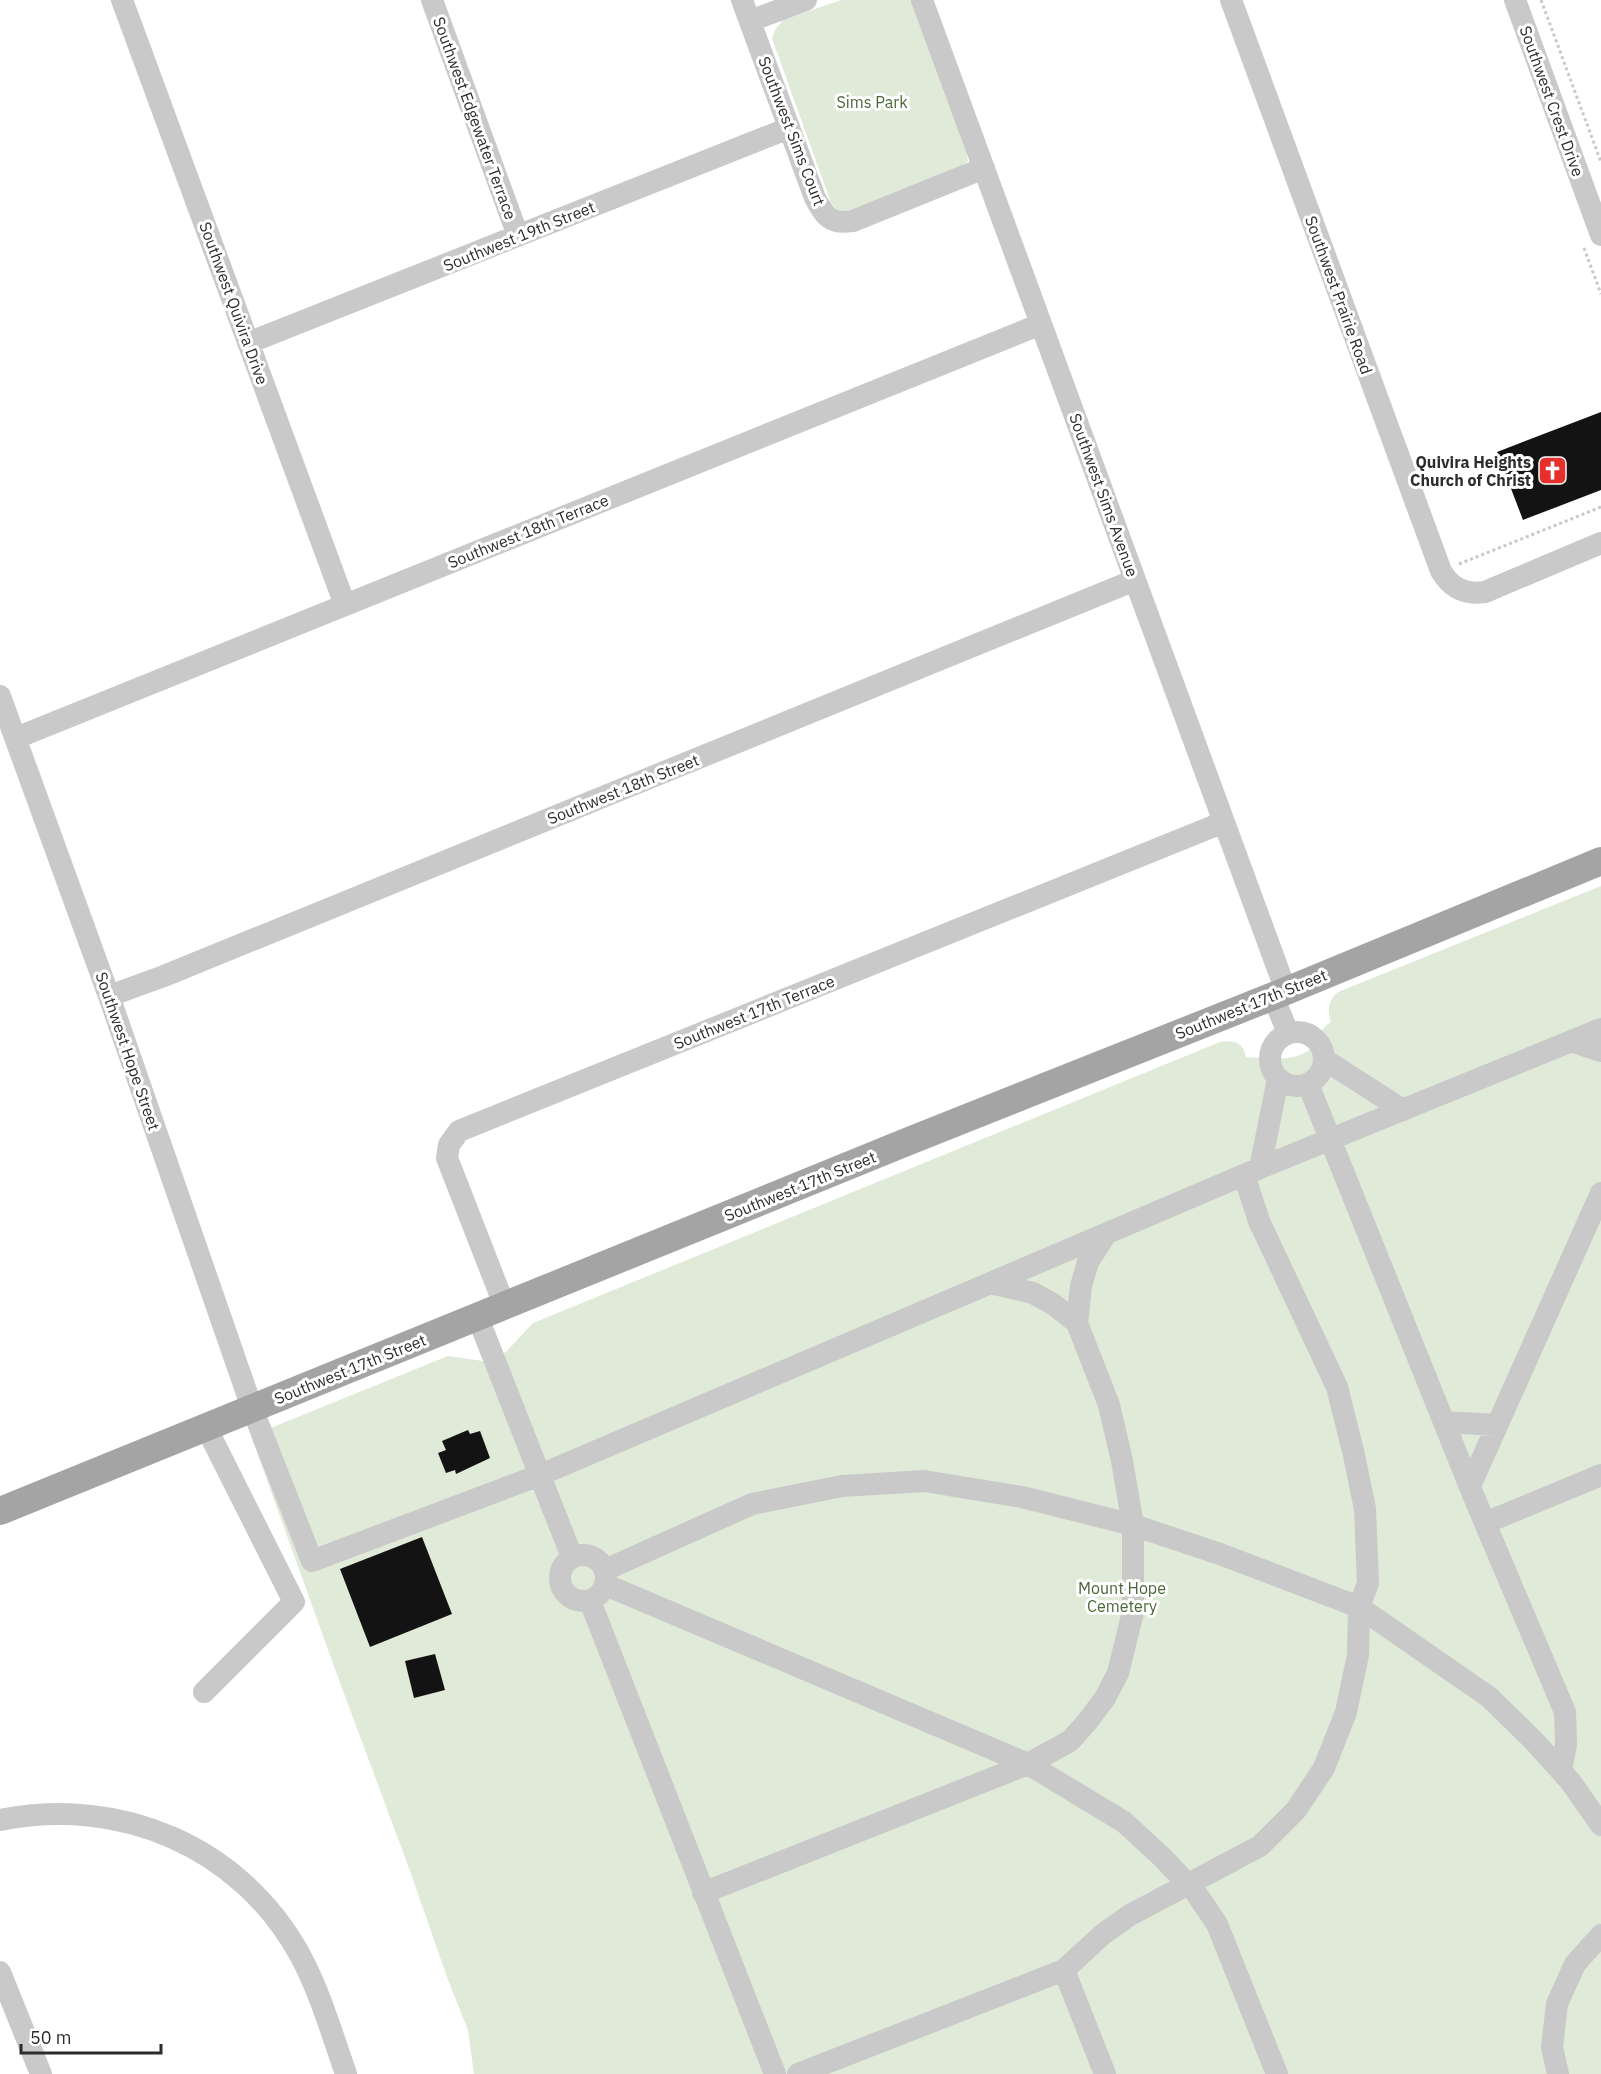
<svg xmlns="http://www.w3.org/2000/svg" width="1601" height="2074" font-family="'IBM Plex Sans',sans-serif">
<rect width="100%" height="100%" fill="#fff"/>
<path fill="#e0ead8" d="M841,0H912L966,151L968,161L961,166L846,214L838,211L831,203L772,38L775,30L783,20Z
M1601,886V2074H474L468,2030L448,1980L409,1868L339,1680L251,1436L448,1356L483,1361L506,1352L533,1323L1220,1042C1234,1040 1243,1042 1246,1057C1265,1058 1297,1063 1311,1048C1319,1040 1320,1028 1331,1022C1327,1009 1328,1001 1338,992Z"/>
<path fill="#131313" d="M1601,412V490L1523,520L1497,452Z
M468,1430L470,1434L480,1431L490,1458L456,1474L455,1470L446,1473L438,1453L446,1450L442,1441Z
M422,1537L452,1614L370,1647L340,1569Z
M435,1654L445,1690L414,1698L405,1661Z"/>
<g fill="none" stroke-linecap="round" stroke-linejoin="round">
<path stroke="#c9c9c9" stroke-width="3" stroke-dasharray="3 3" stroke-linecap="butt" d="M1541,0L1601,162
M1584,248L1601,294
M1459,564L1601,507"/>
<path stroke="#c9c9c9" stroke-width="22" d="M122,0L345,605
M432,0L518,236
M742,0L815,198C825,216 830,225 853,221L984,168
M922,0L1286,991
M1231,0L1441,571C1451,588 1465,595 1485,592L1601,543
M1515,0L1601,235
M750,21L806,0
M248,343L789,128
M0,696L109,996L252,1408L312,1561L540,1475L1260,1168L1601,1029
M16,738L1041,324
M109,996L164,976L1135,580
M1273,996L1288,1033
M1270 1059a27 27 0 1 1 54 0a27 27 0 1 1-54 0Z
M1571,1041L1601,1051
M1325,1060L1403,1110
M1308,1084L1474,1497L1565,1712L1566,1745L1561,1770
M1260,1168L1278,1079
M990,1283L1033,1293L1053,1304L1077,1323
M505,1307L447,1158L449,1145L459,1131L1224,822
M478,1318L572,1557
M1444,1422L1497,1425
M1470,1486L1601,1193
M1485,1523L1601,1475
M560 1578a23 23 0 1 1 46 0a23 23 0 1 1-46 0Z
M605,1570L752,1504L842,1486L924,1481L1022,1497L1133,1525L1220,1554L1359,1607L1489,1697L1534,1741L1570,1781L1601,1825
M606,1585L1028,1764L1124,1822L1163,1858L1196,1893L1217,1924L1277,2074
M590,1601L775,2074
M204,1692L294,1602L206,1427
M0,1820C120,1796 240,1846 300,1955C320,1992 332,2034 346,2074
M703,1893L1028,1764L1070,1741L1087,1722L1105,1698L1118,1673L1133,1612V1525L1122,1461L1109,1405L1077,1323L1081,1286L1088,1262L1106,1234
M1064,1970L1105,2074
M0,1972L41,2074
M798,2074L1064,1970L1103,1934L1130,1915L1260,1846L1296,1810L1324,1768L1346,1712L1358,1655L1359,1607L1368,1583L1365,1509L1354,1455L1337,1387L1259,1221L1244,1175
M1558,2074L1552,2047L1557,2004L1575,1964L1601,1935"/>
<path stroke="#a4a4a4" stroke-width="28" d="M0,1511L909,1141L1286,991L1601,861"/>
</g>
<defs>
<symbol id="church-square" viewBox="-11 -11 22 22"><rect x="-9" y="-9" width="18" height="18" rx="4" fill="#e5302b" stroke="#fff"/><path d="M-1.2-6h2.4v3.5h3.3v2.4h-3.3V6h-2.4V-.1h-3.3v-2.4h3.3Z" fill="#fff"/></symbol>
</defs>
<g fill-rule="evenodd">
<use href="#church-square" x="1536" y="454" width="33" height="33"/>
</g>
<g text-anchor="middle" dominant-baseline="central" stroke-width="6" stroke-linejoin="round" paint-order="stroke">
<g font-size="16" fill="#2c2c2c" stroke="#fff">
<text transform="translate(1552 101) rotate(70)">Southwest Crest Drive</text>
<text transform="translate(475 118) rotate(70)">Southwest Edgewater Terrace</text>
<text transform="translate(792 131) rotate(69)">Southwest Sims Court</text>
<text transform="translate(519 236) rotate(-22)">Southwest 19th Street</text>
<text transform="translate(1339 295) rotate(70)">Southwest Prairie Road</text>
<text transform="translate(234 303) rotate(70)">Southwest Quivira Drive</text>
<text transform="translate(1104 495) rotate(70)">Southwest Sims Avenue</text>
<text transform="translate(528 531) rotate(-22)">Southwest 18th Terrace</text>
<text transform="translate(623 789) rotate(-22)">Southwest 18th Street</text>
<text transform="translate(1251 1004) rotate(-22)">Southwest 17th Street</text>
<text transform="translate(754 1012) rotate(-22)">Southwest 17th Terrace</text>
<text transform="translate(128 1051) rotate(71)">Southwest Hope Street</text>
<text transform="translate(800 1186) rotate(-22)">Southwest 17th Street</text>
<text transform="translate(350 1369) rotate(-22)">Southwest 17th Street</text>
</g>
<g font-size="16" fill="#4a6739" stroke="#fff">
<text x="872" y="102">Sims Park</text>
<text x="1122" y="1588">Mount Hope<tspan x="1122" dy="18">Cemetery</tspan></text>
</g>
<g font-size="16" font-weight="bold" fill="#2c2c2c" stroke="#fff" text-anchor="end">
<text x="1531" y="462">Quivira Heights<tspan x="1531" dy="18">Church of Christ</tspan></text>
</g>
</g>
<path d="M21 2044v9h140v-9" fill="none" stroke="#2c2c2c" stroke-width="3"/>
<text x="30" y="2044" font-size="18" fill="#2c2c2c" stroke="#ffffff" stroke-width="4.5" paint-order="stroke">50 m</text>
</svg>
